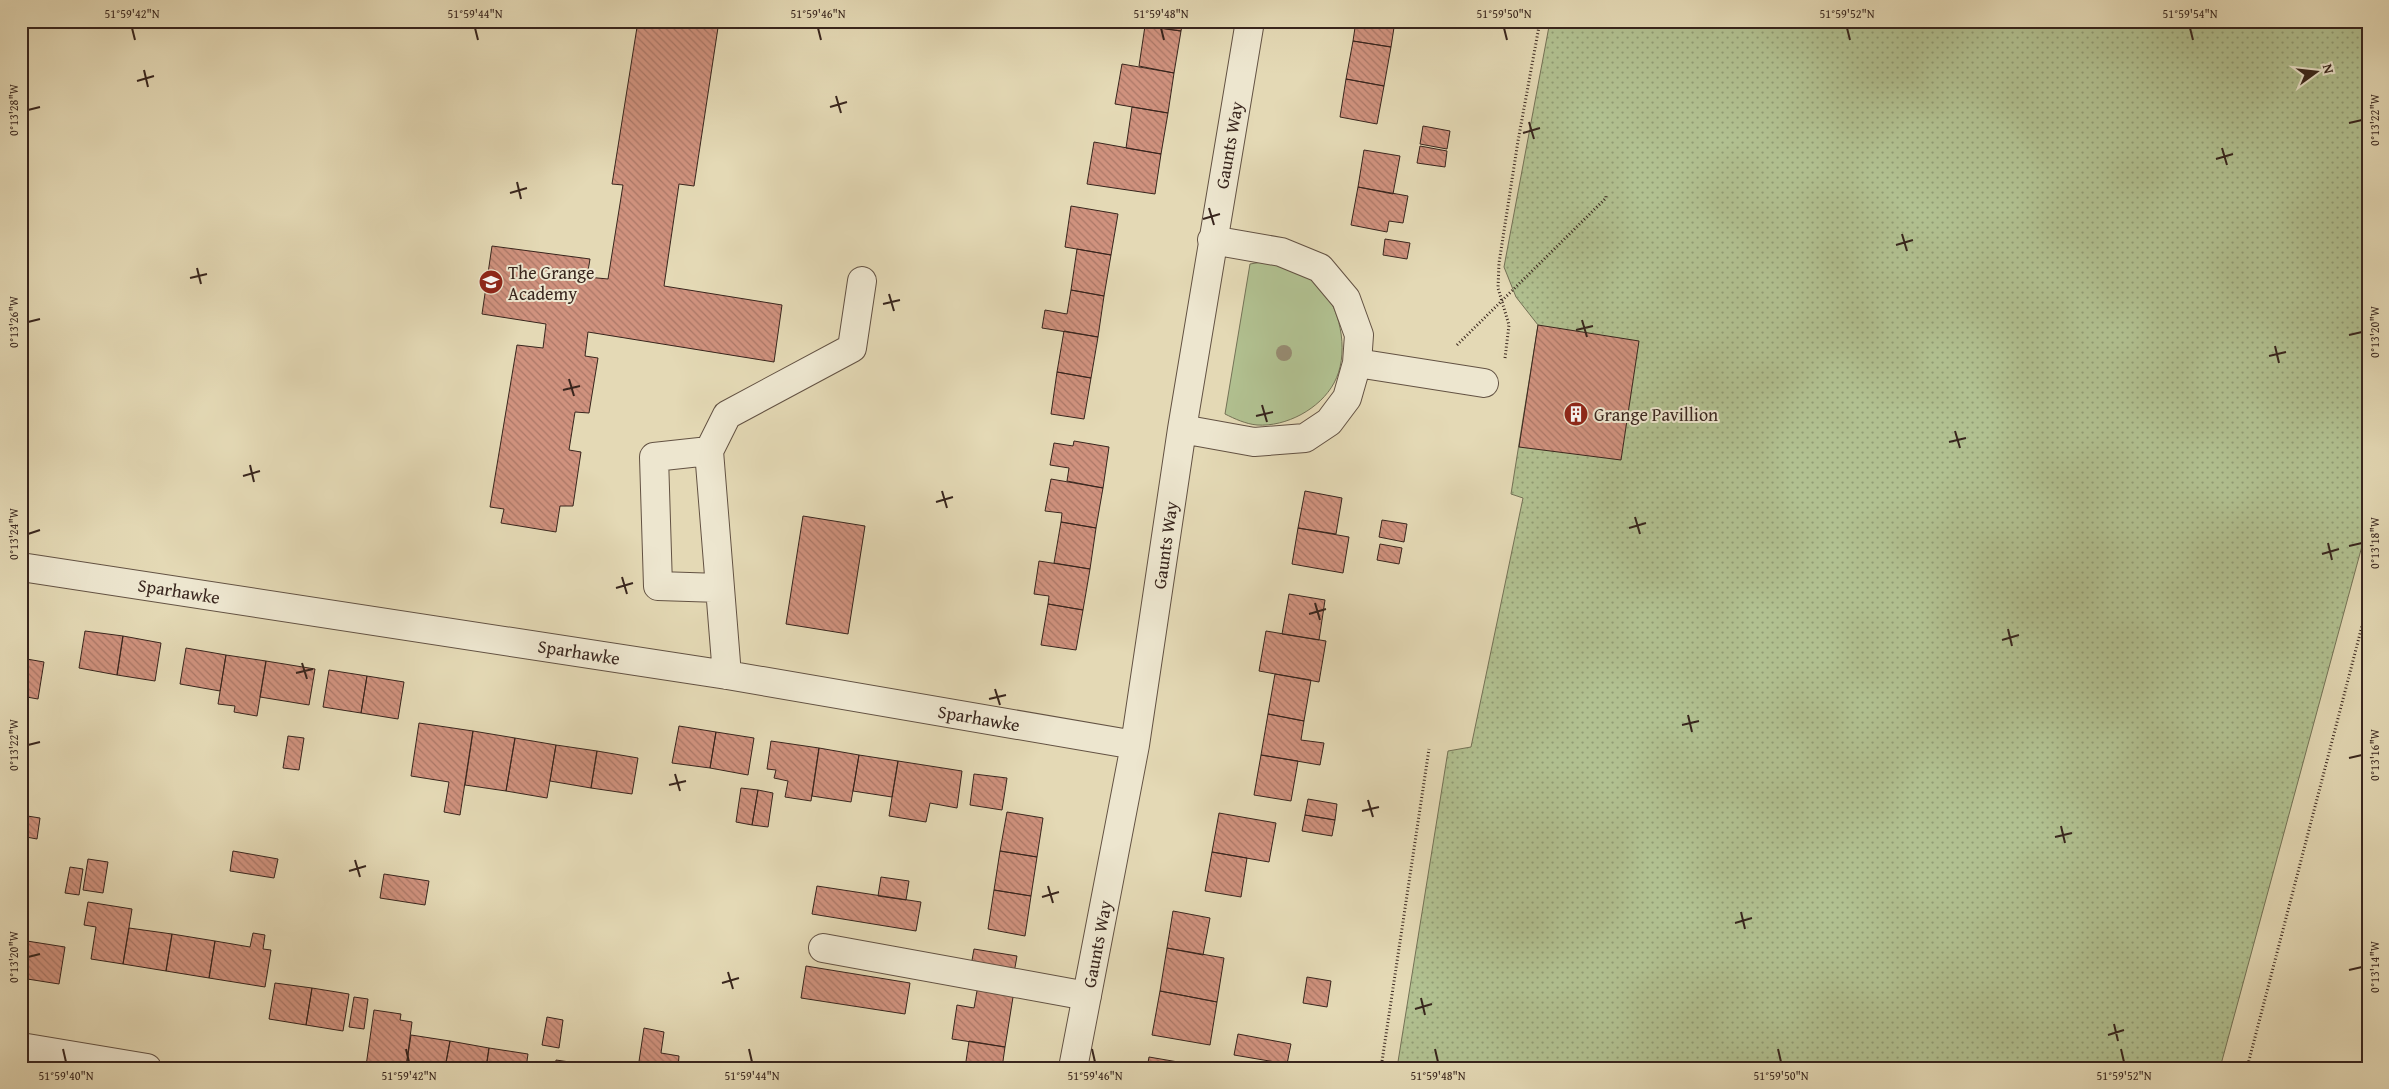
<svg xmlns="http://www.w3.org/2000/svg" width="2389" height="1089" font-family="'Gentium Book Plus',serif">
<defs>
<pattern id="park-dots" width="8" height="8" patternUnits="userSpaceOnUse" patternTransform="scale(1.25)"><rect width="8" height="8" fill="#b1c090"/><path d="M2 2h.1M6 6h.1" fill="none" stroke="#919c75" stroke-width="1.8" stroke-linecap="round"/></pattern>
<pattern id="building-back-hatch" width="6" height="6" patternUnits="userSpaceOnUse" patternTransform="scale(1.25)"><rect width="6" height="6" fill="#d0927e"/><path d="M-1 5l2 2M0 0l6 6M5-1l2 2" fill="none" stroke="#aa7767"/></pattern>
</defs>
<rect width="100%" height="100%" fill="#e4d9b5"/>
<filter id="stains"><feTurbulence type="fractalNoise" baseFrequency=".004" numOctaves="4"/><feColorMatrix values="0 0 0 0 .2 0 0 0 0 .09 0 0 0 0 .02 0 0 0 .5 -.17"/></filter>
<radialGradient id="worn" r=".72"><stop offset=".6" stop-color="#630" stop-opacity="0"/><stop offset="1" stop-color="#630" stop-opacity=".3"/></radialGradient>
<path fill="#b1c090" stroke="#747256" d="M1262,262C1272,264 1286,265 1295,269C1304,274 1316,282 1323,290C1342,313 1349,356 1334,383C1320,409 1286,427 1257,425C1246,424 1235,419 1225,414L1250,264Z"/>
<path fill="url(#park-dots)" stroke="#747256" d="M1550,21H2368V524L2220,1068H1397L1448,751L1471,747L1523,498L1511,494L1538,325L1516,297L1504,267Z"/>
<path fill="url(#building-back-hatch)" stroke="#38251d" d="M638,21H719L694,186L679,184L664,286L782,305L774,362L588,332L585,356L598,358L589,413L575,412L569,450L581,452L573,506H560L556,532L501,523L504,509L490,507L517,345L543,348L546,324L482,314L492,246L590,259L587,277L608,279L623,185L612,184Z
M1146,21H1183L1181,31L1145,26Z
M1356,21H1395L1391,47L1353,41Z
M1145,26L1181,31L1174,73L1139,66Z
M1353,41L1391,47L1384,86L1346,79Z
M1122,64L1174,73L1168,113L1115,104Z
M1346,79L1384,86L1377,124L1340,117Z
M1132,107L1168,113L1161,154L1126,148Z
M1423,126L1450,131L1447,149L1420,144Z
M1094,142L1161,154L1155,194L1087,184Z
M1420,146L1447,151L1445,167L1417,163Z
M1364,150L1400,156L1393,194L1358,187Z
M1358,187L1408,196L1403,223L1389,221L1387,232L1351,225Z
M1071,206L1118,214L1111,255L1065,247Z
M1385,239L1410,243L1407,259L1383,255Z
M1077,249L1111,255L1104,296L1071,290Z
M1071,290L1104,296L1098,337L1042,328L1045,310L1067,314Z
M1538,325L1639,341L1621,460L1519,447Z
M1064,331L1098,337L1091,378L1057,372Z
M1057,372L1091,378L1084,419L1051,414Z
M1074,441L1109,447L1103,488L1067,481L1069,468L1050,465L1054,443L1073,446Z
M1051,479L1103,488L1096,528L1061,522L1062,513L1045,511Z
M1305,491L1342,498L1336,534L1298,528Z
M803,516L865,526L848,634L786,624Z
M1382,520L1407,524L1404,542L1379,537Z
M1061,522L1096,528L1090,569L1054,563Z
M1298,528L1349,537L1343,573L1292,564Z
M1380,544L1402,548L1399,564L1377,560Z
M1039,561L1090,569L1083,610L1048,604L1049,596L1034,594Z
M1289,594L1325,600L1319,640L1282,634Z
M1048,604L1083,610L1076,650L1041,645Z
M85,631L123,636L117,675L79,668Z
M1266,631L1326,641L1319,682L1259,671Z
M123,636L161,643L155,681L117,675Z
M186,648L226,655L220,691L180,684Z
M226,655L266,661L257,716L234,712L235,706L218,704Z
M21,658L44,662L38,699L21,696Z
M266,661L315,669L309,705L260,697Z
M329,670L367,676L361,713L323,707Z
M1275,674L1311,680L1304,721L1268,714Z
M367,676L404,682L398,719L361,713Z
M1268,714L1304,721L1301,740L1324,743L1320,765L1261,755Z
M419,723L473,731L460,815L444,812L449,782L411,776Z
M679,726L716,732L710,768L672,763Z
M473,731L515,738L506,791L465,785Z
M716,732L754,738L748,775L710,768Z
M288,736L304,738L299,770L283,768Z
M515,738L556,745L547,798L506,791Z
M771,741L819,748L811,801L785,797L788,781L774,778L776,770L767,769Z
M556,745L597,751L591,788L550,781Z
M819,748L859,755L851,802L812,796Z
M597,751L638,758L632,794L591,788Z
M859,755L898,761L892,797L853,791Z
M1261,755L1298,761L1291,801L1254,795Z
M898,761L962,771L957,808L930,803L926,822L889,816Z
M974,774L1007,778L1002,810L970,805Z
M741,788L758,790L752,825L736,822Z
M758,790L773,793L768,827L752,825Z
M1308,799L1337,804L1335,820L1305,815Z
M1007,812L1043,818L1037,857L1000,851Z
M1219,813L1276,823L1269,862L1212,852Z
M21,815L40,818L37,839L21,836Z
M1305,815L1335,820L1332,836L1302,831Z
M233,851L278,859L274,878L230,871Z
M1000,851L1037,857L1031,896L994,890Z
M1212,852L1247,858L1241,897L1205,891Z
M88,859L108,862L103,893L83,890Z
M70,867L83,869L79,895L65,893Z
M384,874L429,881L425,905L380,898Z
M881,877L909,881L906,900L878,896Z
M817,886L921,902L916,931L812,914Z
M994,890L1031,896L1025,936L988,929Z
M88,902L132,909L123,964L91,959L96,927L84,925Z
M1173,911L1210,918L1203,955L1167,948Z
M129,928L172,934L166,971L123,964Z
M253,933L265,935L263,949L271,950L265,987L209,978L215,941L250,947Z
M172,934L215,941L209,978L166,971Z
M21,940L27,941L21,972Z
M27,941L65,947L59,984L21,978Z
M1167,948L1224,958L1217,1002L1160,991Z
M974,949L1017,956L1014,973L971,966Z
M806,966L910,983L905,1014L801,998Z
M1307,977L1331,981L1327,1007L1303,1003Z
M275,983L312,988L306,1025L269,1019Z
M978,985L1014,991L1005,1047L952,1039L957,1005L974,1008Z
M312,988L349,994L343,1031L306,1025Z
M1160,991L1217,1002L1210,1045L1152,1035Z
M354,997L368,999L364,1029L349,1027Z
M374,1010L401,1014L400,1020L412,1022L406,1068L366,1066Z
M547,1017L563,1020L559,1048L542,1045Z
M644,1028L664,1032L661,1053L679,1056L678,1068H638Z
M1238,1034L1291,1044L1287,1064L1234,1055Z
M411,1035L450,1041L445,1068H406Z
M450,1041L489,1048L486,1068H445Z
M969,1041L1005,1047L1002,1068H965Z
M489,1048L528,1054L526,1068H486Z
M1149,1057L1184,1063V1068H1147Z
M556,1060L597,1066V1068H555Z
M699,1062L731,1068H698Z"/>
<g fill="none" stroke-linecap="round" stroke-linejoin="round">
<defs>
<path id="minor" d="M1357,363L1484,383
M1182,429L1254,442L1305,438L1329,422L1347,398L1357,363L1359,335L1346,299L1320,268L1281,252L1212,240
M709,451L727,415L852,348L862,281
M21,567L727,675L1135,745
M720,588L658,586L654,457L709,451L727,675
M823,948L1087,996
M21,1047L147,1068
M1073,1068L1135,745L1182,429L1250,21"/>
</defs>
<use href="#minor" stroke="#635243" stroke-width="30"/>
<path stroke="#38251d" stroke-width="3" stroke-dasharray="1 2.5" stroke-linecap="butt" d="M1457,345L1606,198V195
M1505,358L1509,325L1498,288L1499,263L1518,141L1540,21
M1381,1068L1429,749
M2247,1068L2368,603"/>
<use href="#minor" stroke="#ede6cf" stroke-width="28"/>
</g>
<circle fill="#968b71" cx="1284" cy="353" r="8"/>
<path fill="none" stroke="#38251d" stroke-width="2" d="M132,28L135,40M475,28L478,40M818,28L821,40M1161,28L1164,40M1504,28L1507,40M1847,28L1850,40M2190,28L2193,40M144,70L148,87M137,81L154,76M836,96L841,113M830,107L847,102M28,110L40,107M1529,122L1534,139M2349,123L2362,120M1523,133L1540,128M2222,148L2227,165M2216,159L2233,154M517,182L521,199M510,193L527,188M1209,208L1214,225M1203,219L1220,214M1902,234L1907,251M1896,245L1913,240M197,268L201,284M190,278L207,274M889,294L894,311M883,304L900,300M1582,320L1587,337M28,322L40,319M1576,330L1593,326M2349,335L2362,332M2275,346L2279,363M2269,356L2286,352M569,379L574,396M563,390L580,386M1262,405L1267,422M1256,416L1273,412M1955,431L1960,448M1949,442L1966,438M250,465L254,482M243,476L260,471M942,491L947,508M936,502L953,497M1635,517L1640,534M1629,528L1646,523M28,534L40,530M2328,543L2332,560M2349,546L2362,543M2322,554L2339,549M622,577L627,594M616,588L633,583M1315,603L1320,620M1309,614L1326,609M2008,629L2012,646M2002,640L2019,635M302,663L307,679M296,673L313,669M995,689L1000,705M989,699L1006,695M1688,715L1692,732M1682,725L1699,721M28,745L40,742M2349,758L2362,755M675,774L680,791M669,785L686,781M1368,800L1373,817M1362,811L1379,807M2061,826L2065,843M2055,837L2072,833M355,860L360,877M349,871L366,866M1048,886L1053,903M1042,897L1059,892M1741,912L1745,929M1735,923L1752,918M28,957L40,954M2349,970L2362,967M728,972L733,989M722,983L739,978M1421,998L1425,1015M1415,1009L1432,1004M2114,1024L2118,1041M2108,1035L2124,1030M63,1049L66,1062M406,1049L409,1062M749,1049L752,1062M1092,1049L1095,1062M1435,1049L1438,1062M1778,1049L1781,1062M2121,1049L2124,1062"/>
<defs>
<symbol id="school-disc" viewBox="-11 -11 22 22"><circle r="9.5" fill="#8f2418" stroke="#ede6cf"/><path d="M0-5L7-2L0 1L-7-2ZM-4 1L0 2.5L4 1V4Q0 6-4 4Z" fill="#fff"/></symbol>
<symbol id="building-disc" viewBox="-11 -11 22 22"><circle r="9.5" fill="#8f2418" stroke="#ede6cf"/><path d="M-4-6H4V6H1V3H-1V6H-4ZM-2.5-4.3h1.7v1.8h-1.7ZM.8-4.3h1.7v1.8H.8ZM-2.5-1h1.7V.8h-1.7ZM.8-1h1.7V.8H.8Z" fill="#fff"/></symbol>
</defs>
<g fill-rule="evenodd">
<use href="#school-disc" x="477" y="268" width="28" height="28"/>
<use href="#building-disc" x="1562" y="400" width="28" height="28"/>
</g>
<g text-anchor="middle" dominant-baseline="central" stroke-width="4" stroke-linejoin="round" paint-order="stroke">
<g font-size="18" fill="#38251d" stroke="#ede6cf">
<text transform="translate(1229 145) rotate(-80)">Gaunts Way</text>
<text transform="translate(1165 545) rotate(-82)">Gaunts Way</text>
<text transform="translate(179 591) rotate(9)">Sparhawke</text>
<text transform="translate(579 652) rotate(9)">Sparhawke</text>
<text transform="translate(979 718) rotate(10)">Sparhawke</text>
<text transform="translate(1097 944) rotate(-79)">Gaunts Way</text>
</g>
<g font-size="18" fill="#38251d" stroke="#ede6cf" text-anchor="start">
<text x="508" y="272">The Grange<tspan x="508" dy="21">Academy</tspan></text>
<text x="1594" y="414">Grange Pavillion</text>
</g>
</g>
<rect width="2389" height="1089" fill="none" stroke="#e4d9b5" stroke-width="55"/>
<g transform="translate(2316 72) rotate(75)" stroke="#ede6cf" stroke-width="4" paint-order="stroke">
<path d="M0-4L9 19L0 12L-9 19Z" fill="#38251d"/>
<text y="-8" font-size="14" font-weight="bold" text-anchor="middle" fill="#38251d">N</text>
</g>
<rect x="28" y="28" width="2334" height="1034" fill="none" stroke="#38251d" stroke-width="2"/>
<g font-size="12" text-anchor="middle" fill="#38251d">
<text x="132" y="18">51°59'42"N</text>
<text x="475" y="18">51°59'44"N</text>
<text x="818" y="18">51°59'46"N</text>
<text x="1161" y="18">51°59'48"N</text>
<text x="1504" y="18">51°59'50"N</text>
<text x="1847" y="18">51°59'52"N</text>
<text x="2190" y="18">51°59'54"N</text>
<text transform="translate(14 110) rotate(-90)" y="4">0°13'28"W</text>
<text transform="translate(2375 120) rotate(-90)" y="4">0°13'22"W</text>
<text transform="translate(14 322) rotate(-90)" y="4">0°13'26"W</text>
<text transform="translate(2375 332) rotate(-90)" y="4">0°13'20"W</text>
<text transform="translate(14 534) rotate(-90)" y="4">0°13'24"W</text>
<text transform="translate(2375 543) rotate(-90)" y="4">0°13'18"W</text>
<text transform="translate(14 745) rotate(-90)" y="4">0°13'22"W</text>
<text transform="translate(2375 755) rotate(-90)" y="4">0°13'16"W</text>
<text transform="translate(14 957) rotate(-90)" y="4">0°13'20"W</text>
<text transform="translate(2375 967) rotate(-90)" y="4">0°13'14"W</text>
<text x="66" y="1080">51°59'40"N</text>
<text x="409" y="1080">51°59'42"N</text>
<text x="752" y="1080">51°59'44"N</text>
<text x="1095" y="1080">51°59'46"N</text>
<text x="1438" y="1080">51°59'48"N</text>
<text x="1781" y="1080">51°59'50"N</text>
<text x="2124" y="1080">51°59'52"N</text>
</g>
<rect width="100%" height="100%" filter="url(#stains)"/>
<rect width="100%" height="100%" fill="url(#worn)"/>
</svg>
